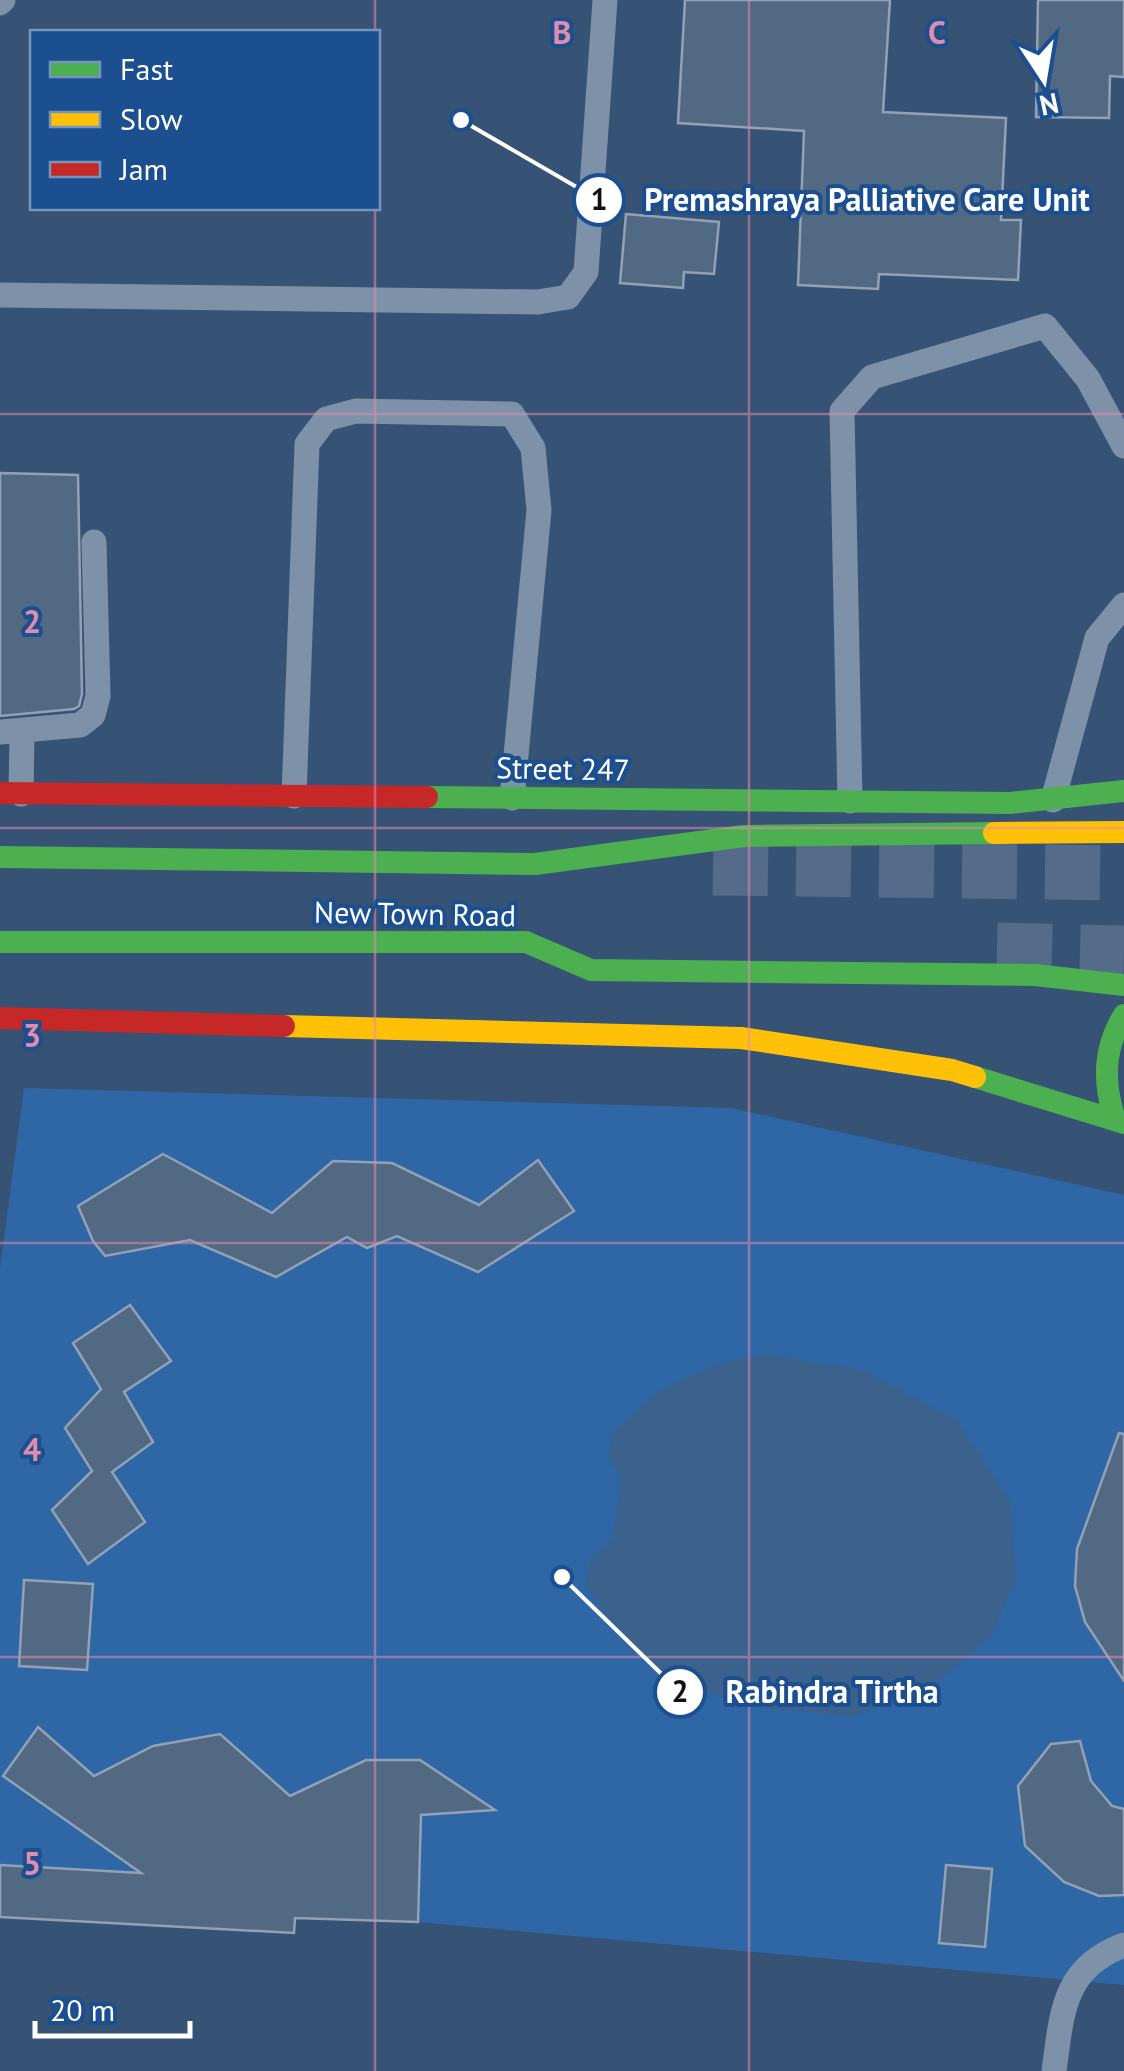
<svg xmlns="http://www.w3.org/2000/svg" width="1124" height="2071" font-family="'PT Sans',sans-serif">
<rect width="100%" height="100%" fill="#365274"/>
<path fill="#2f66a5" d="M24,1088L731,1108L1124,1195V1985L0,1885V1268Z"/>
<path fill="#3b618d" d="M766,1355L862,1370L956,1420L1010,1501L1016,1578L991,1636L935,1684L854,1716L760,1708L678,1684L625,1644L586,1586L592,1557L612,1539L622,1478L607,1456L613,1432L660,1391L716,1364Z"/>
<path fill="#526984" stroke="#92a2b6" stroke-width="2.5" d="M685,0H890L883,112L1006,118L1001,220H1021L1018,280L879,274L878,289L798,285L804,131L678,123Z
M1038,0H1124V77L1110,76L1109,118L1036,117Z
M626,214L719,222L714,274L684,272L683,288L620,283Z
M0,473L78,475L82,694L79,706L74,709L0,716Z
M163,1154L272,1213L333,1161L392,1163L479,1205L538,1160L574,1211L478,1272L397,1236L367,1248L347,1237L276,1277L190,1240L105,1256L93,1241L78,1206Z
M130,1305L171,1361L124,1392L153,1442L112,1472L145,1522L88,1564L52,1510L92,1471L65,1428L101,1389L73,1343Z
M1119,1433L1124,1434V1681L1085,1622L1075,1586L1077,1549Z
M24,1580L93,1584L87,1670L19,1666Z
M38,1727L94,1776L153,1746L220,1734L290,1796L366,1760H420L495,1810L421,1815L418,1922L295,1918L294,1933L0,1917V1865L141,1873L3,1776Z
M1080,1741L1091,1781L1112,1806L1124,1809V1895L1099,1896L1064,1882L1025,1846L1018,1786L1051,1744Z
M946,1865L992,1869L985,1947L939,1943Z"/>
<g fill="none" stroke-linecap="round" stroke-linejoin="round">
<path stroke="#546c89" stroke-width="55" stroke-dasharray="55 28" stroke-linecap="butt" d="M713,868L1124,873
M997,950L1124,953"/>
<path stroke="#7d92a8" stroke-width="25" d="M0,3L3,0
M0,295L538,302L568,297L586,272L605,0
M0,732L80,725L93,715L98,696L94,542
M21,794L22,733
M294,796L307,444L326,419L356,411L512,414L533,448L539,510L512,798
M1053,800L1097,638L1124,605
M850,801L842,411L872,377L1045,326L1088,379L1124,446
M1054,2071C1062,2014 1062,1968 1124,1945"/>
<path stroke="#4caf50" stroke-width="22" d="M427,797L1010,803L1124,791
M0,857L535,864L744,836L994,833
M0,942H526L591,970L1035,975L1124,985
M975,1077L1124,1123
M1115,1120C1103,1082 1103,1049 1124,1015"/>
<path stroke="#ffc107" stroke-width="22" d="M994,833L1124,832
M284,1026L741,1038L952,1070L975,1077"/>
<path stroke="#c62828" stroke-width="22" d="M0,793L427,797
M0,1018L284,1026"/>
</g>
<path fill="none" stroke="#e08cad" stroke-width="2.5" stroke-opacity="0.55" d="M375,0V32M749,0V2071M375,208V2071M0,414H1124M0,828H1124M0,1243H1124M0,1657H1124"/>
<g text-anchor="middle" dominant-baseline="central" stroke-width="8" stroke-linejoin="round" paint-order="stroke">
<g font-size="30" fill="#fff" stroke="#1b4f8f">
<text transform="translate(563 768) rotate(1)">Street 247</text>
<text transform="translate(415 913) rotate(1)">New Town Road</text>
</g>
</g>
<g font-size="32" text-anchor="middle" font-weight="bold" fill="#e08cad" stroke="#1b4f8f" stroke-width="8" stroke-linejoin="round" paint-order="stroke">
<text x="562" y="44">B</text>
<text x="937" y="44">C</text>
<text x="32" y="633">2</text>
<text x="32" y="1047">3</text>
<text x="32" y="1461">4</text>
<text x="32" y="1875">5</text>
</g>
<path fill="none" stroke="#fff" stroke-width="4" d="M461 120L599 200M562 1577L680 1692"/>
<g fill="#fff" stroke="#1b4f8f" stroke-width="4">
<circle cx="461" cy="120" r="10"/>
<circle cx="562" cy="1577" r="10"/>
<circle cx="599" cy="200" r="25"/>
<circle cx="680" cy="1692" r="25"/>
</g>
<g font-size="30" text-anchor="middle" font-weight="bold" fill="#111">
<text x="599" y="210">1</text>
<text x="680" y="1702">2</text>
</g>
<g font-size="32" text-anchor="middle" font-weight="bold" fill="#fff" stroke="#1b4f8f" stroke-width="8" stroke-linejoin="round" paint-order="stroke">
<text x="867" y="211">Premashraya Palliative Care Unit</text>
<text x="832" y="1703">Rabindra Tirtha</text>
</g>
<rect x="30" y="30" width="350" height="180" fill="#1b4f8f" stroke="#7695bc" stroke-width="2.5"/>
<rect x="50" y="62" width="50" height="15" fill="#4caf50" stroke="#7695bc" stroke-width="2.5"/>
<text x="120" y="80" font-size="30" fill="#ffffff">Fast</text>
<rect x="50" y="112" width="50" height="15" fill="#ffc107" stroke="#7695bc" stroke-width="2.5"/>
<text x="120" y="130" font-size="30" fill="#ffffff">Slow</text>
<rect x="50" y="162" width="50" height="15" fill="#c62828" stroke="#7695bc" stroke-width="2.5"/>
<text x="120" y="180" font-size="30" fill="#ffffff">Jam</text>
<g transform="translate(1044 80) rotate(168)" stroke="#1b4f8f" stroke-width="8" paint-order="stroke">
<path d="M0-8L18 38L0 25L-18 38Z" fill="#ffffff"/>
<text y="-15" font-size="28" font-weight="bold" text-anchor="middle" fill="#ffffff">N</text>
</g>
<path d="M35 2021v15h155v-15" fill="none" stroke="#ffffff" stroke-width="5"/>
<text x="50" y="2021" font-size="30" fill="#ffffff" stroke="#1b4f8f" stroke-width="8" paint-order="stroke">20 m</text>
</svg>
